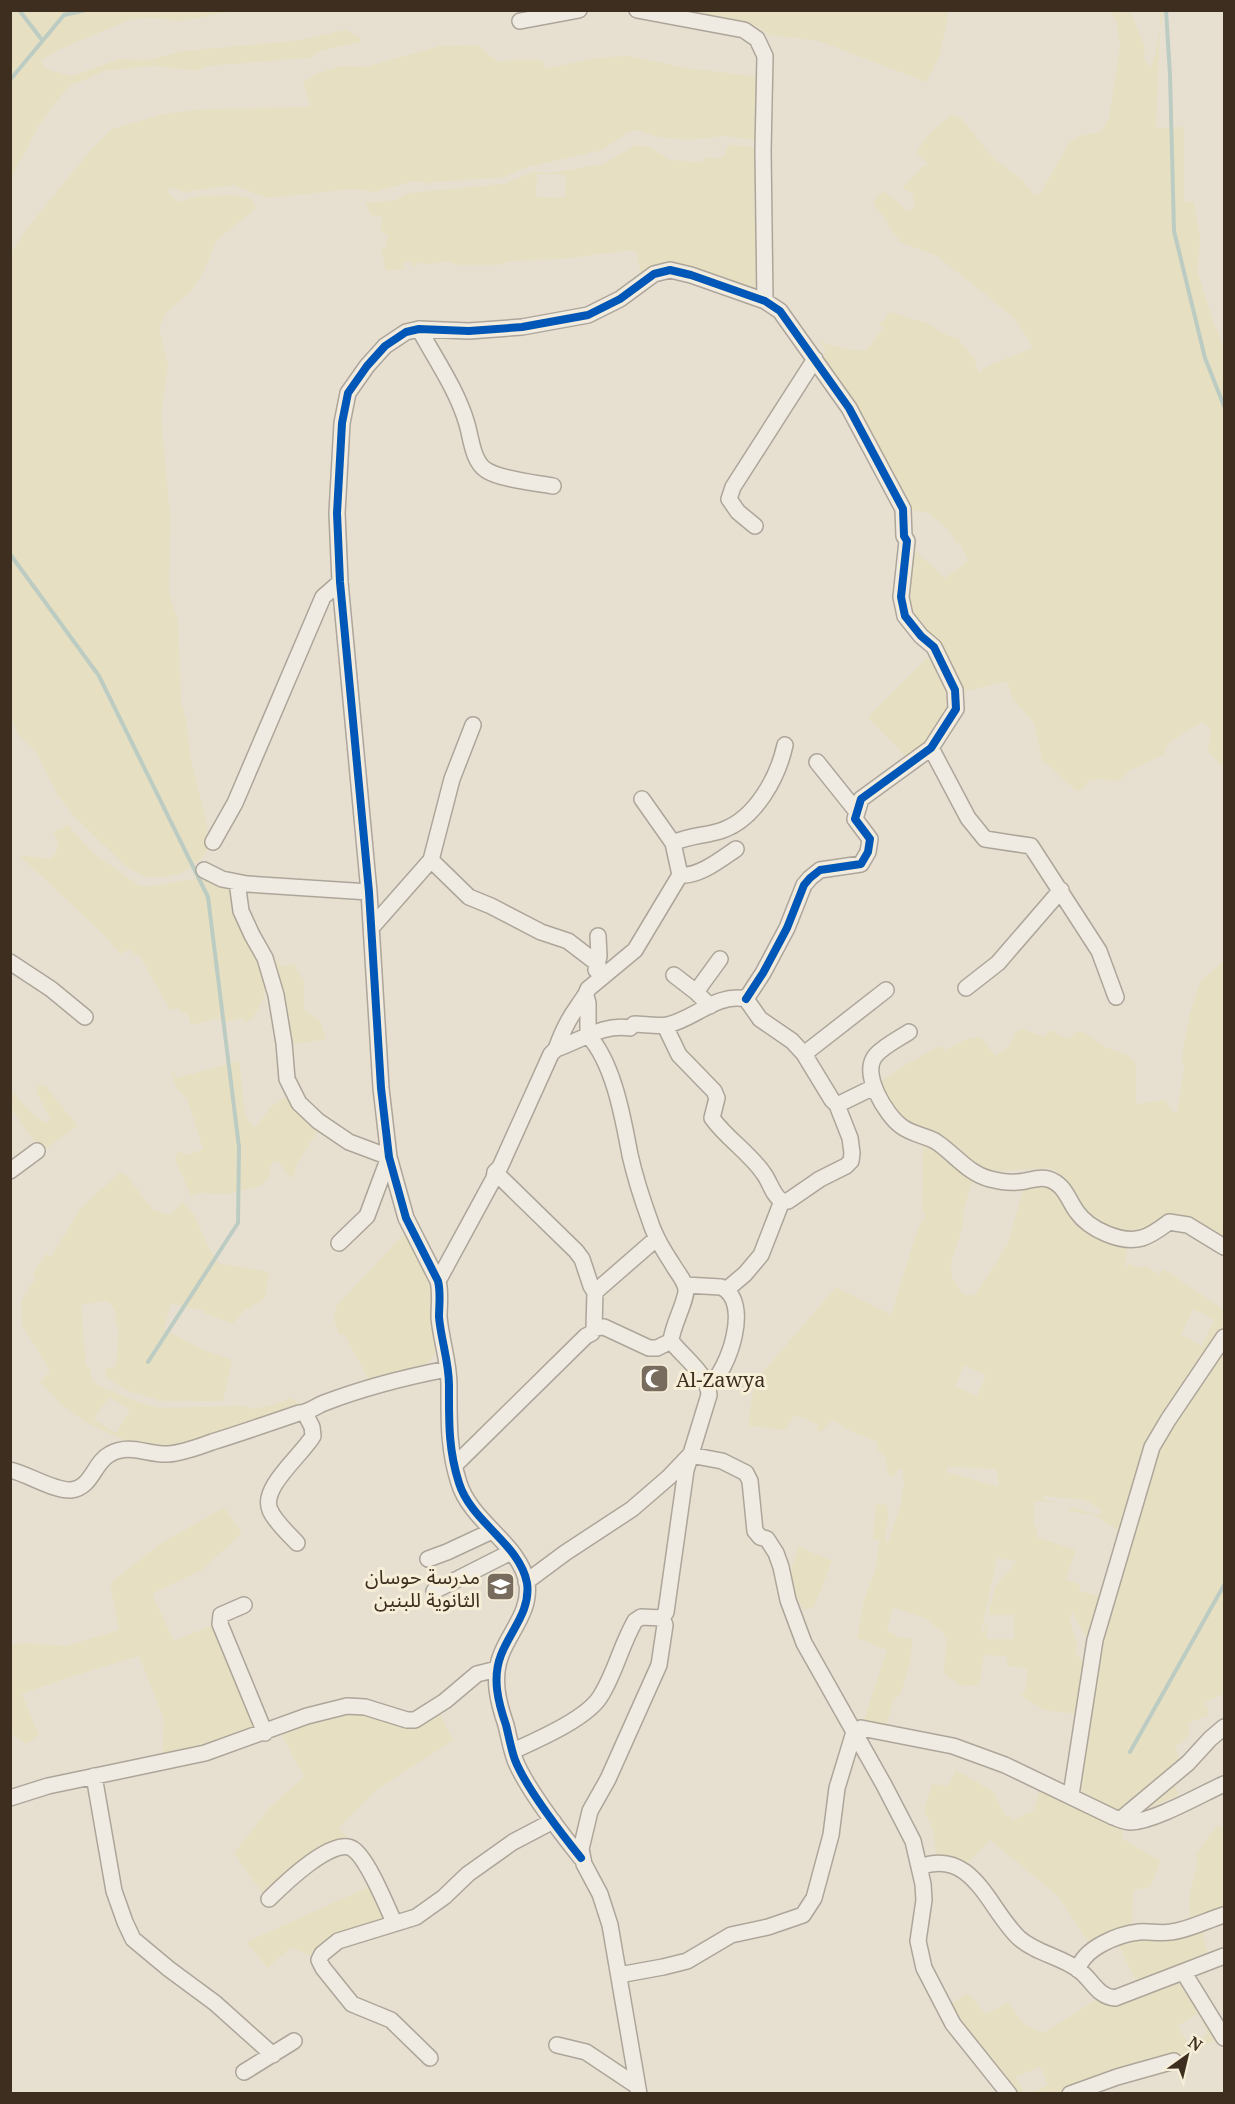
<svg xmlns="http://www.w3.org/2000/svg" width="1235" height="2104" font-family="'Noto Serif','Noto Sans Arabic',serif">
<rect width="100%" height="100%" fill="#e7e0d1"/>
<path fill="#e6dfc2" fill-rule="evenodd" d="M47,10L233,11L183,21L148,18L129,20L58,50L42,60L43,65L49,70L72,76L119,59L147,60L183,51L301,40L345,30L360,37V42L320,51L310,58L206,66L197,71L154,66L103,71L88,79L71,85L54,104L39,125L11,179V11H46L45,15Z
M681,10L949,11L940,55L926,82L819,41L768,35L756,26L680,14Z
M1111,11H1130L1145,47L1144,59L1150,67L1152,66L1160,30V11H1164L1160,30L1156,128L1184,127V201L1194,202L1200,237L1198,273L1213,321L1224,347V768L1208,751L1211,729L1202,722L1170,742L1164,751L1165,754L1130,770L1118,781L1097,779L1088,781L1083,789L1077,791L1042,760L1034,723L1013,699L1007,681L962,692L912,619L910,602L912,548L945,578L968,561L960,543L957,544L949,530L928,513L911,510L906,504L876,441L828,370L823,357L825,350L820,340L826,344L857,351L868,349L883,328L878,323L883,322L889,312L927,323L948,336L957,338L974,358L979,373L990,365L1033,348L1017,321L978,288L935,255L900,242L873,202L883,191L896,200L907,211L914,208L913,194L902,188L923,166L929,164L916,153L929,134L951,115L961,118L995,160L1022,179L1034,195L1041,192L1068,144L1079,136L1100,132L1109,119L1120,46L1116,20Z
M479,45L486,53L499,62L510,60H542L546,69L594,58L628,56L687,68L760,77L755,140L723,136L689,140L658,137L637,130L627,133L602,150L520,169L505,177L426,183L413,181L375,192L354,189L268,198L233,185L185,192L170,187L168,192L177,202L200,196L232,195L250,198L257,208L217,240L203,273L190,292L165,314L159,328L168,365L161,416L170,516L169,594L178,620L181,701L187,724L190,755L207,824L209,848L201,859L182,873L165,877H144L124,865L72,814L58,795L35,750L19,736L14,724L11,722L10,254L27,228L89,152L112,129L163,114L204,109L309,107L310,105L303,82L319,73L341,66L365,67L440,46Z
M635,145L650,147L670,160L701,162L706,157L716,159L725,156L728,145L749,146L758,151L754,197L759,226L760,288L754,292L701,272L641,277L637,253L633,250L561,259L510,261L498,265H457L448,261L424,265L422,262L412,267V262L403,263L404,269L386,271L381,249H385L388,234L380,232L383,217L371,215L365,203L396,200L408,193L504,184L533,172L550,173L603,164ZM537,174L566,175L565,198L536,197Z
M935,650L956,710L911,762L869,719V716Z
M68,825L91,851L138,885L147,887L209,876L229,885L239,920L269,974L263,999L254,1016L246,1023L243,1018L222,1023L219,1018L191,1025L187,1013H182L179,1008L170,1010L138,953L135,955L130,949L120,954L102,933L19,855L50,859L56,853L58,845L54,832Z
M1224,960V1241L1194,1223L1145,1231L1125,1238L1117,1229L1098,1223L1081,1210L1056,1171L1048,1168L987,1172L915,1128L897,1114L878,1084L900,1068L939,1046L945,1050L964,1040L980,1037L996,1056L1009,1047L1015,1032L1023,1029L1044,1037L1050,1030L1068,1039L1080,1030L1105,1047L1128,1055L1136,1064V1104L1165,1100L1173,1112H1177L1184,1068L1182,1056L1190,1013L1200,982Z
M278,961L281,967L295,963L296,970L304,980V1010L321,1022L326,1039L290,1045L289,1016L275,962Z
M239,1061L245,1114L253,1127H256L272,1106L291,1094L321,1126L296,1165L294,1177H290L278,1161H274L271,1165L269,1178L260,1186L228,1194L201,1193L191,1196L175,1159L178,1151L188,1155L203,1149L187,1099L176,1088L172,1073L174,1072L176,1078Z
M45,1085L77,1126L42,1152L11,1109V1090L34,1116L47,1123L51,1119L36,1092L37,1086Z
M923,1143L931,1146L965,1175L973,1179L964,1208L963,1226L951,1263L952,1277L961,1292L965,1295H975L1008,1244L1025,1182L1050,1181L1088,1229L1127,1249L1125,1268L1130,1264L1138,1268L1145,1266L1159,1274L1164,1269L1224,1310V1680L1200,1699L1224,1681V1693L1204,1703L1209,1710V1715L1188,1723L1189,1736L1175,1747L1181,1764L1170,1775L1179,1795L1128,1817L1068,1783L1082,1709L1096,1690L1081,1708L1091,1647L1072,1611L1070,1621L1077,1643L1076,1654L1084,1663L1075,1714L1045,1710L1021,1696L1025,1691L1028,1669L1007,1666V1656L984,1655L979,1686L959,1685L944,1673L946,1640L943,1633L927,1619L893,1607L887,1630L898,1637L913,1639L910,1663L901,1693L893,1701L886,1726L864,1720L887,1650L857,1638L864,1600L875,1571L880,1540H873L876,1504L887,1505L888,1519L885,1541L888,1543L901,1503L904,1483L902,1469H898L893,1477L888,1474L885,1456L877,1450L878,1442L852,1432L833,1420L821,1432L817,1430L818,1424L795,1415L785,1430L750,1426L748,1423L755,1381L836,1287L891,1315L918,1228L926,1215L922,1211ZM1193,1309L1214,1320L1202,1346L1181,1335ZM964,1365L986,1375L977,1396L955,1386ZM947,1467L996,1469L999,1485L996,1486L946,1472ZM1044,1496L1085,1500L1102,1510V1513L1099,1515L1070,1507L1069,1511L1094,1515L1125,1535L1109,1599L1080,1591L1079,1584L1066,1580L1076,1550L1037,1537V1527L1034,1526V1505L1036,1501L1057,1503L1043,1499ZM997,1558L1017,1561L995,1587L988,1615H1014V1639H987V1620L984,1633H981Z
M120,1172L128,1177L153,1210L170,1215L179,1207L181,1201L194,1215L211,1252L219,1263L269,1272L265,1297L259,1303H254L252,1308L245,1309L233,1324L204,1313V1311L171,1303L164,1329L201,1349L232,1360L223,1401H161L126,1390L105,1377L103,1375L106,1374V1368L116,1367L119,1328L116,1325L115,1310L107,1301L81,1305L86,1366L90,1367L92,1380L98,1385L137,1402L160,1408L244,1406L251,1409L273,1405L290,1398L302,1404L270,1418L171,1451L124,1440L87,1423L62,1405L40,1382L50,1371L22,1325V1300L36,1277L33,1274L37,1266L46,1254L51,1257L80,1209ZM109,1397L130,1410L116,1433L94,1419Z
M408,1230L438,1292L437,1343L434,1356L428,1363L408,1374L369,1380L344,1334L339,1335L334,1319L337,1305Z
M224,1508L242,1533L203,1569L152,1594L174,1641L215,1624L263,1728L162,1761L164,1719L139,1656L70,1677L22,1694L39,1735L27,1744L11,1734L10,1645L24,1643L66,1646L119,1630L110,1583L161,1543Z
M798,1546L832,1561L814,1607L803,1610L785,1568L787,1560L791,1572Z
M329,1710L388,1714L439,1712L453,1740L378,1789L376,1787L377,1789L339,1827L350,1842L266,1898L234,1853L270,1807L304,1777L280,1732Z
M956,1770L996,1793L994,1794L1006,1816L1009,1815L1012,1821L1034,1810L1041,1785L1121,1820L1123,1839L1160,1861L1151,1887L1133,1890L1132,1931L1190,1927L1189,1899L1198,1859L1195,1856L1217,1825L1222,1828L1224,1827V1911L1199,1920L1210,1960L1184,1972L1220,2038L1181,2057L1071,2093H1031L1048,2085L1040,2067L1016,2077L1024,2093H1008L945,2007L968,1993L986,2014L1008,2002L1024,2024L1043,2033L1102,1996L1140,1989L1114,1936L1090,1945L1058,1896L990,1840L962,1869L937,1861L933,1830L924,1811L932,1784L948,1786ZM1198,2013L1208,2034L1189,2045L1178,2026Z
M373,1885L393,1922L363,1934L319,1960L291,1947L268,1968L246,1942Z"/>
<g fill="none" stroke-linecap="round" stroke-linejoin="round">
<path stroke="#bcccc2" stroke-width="4" d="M19,10L42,40
M1166,10L1170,75L1174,231L1205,358L1224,406
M10,80L64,15L86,10
M10,554L99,676L208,897L239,1147L238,1223L148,1362
M1130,1752L1224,1585"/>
<defs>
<path id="street" d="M637,10L744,30L757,39L765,56L763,151L765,301
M520,21L579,10
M419,329C436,360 457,390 467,424C471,438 473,462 486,470C499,479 536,483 553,486
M755,526L738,512L729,499L733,487L815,359
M931,748L968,818L985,839L1031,846L1099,951L1116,997
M817,762L857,812
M213,842L235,803L323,597L340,582
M673,843C691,835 706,836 723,830C756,818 778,777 785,745
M431,860L469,897L491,906L541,932L568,941L598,964
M204,870L222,879L247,884L369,892
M680,875C699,877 721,859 736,849
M237,882L241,911L252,935L265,958L276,995L284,1043L287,1079L299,1103L318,1121L349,1142L389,1157
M372,927L431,860L452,779L473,725
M10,962L51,989L85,1017
M596,970L599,956L598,936
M674,975L696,992L710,1006
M966,988L998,963L1061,890
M696,992L720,959
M586,996L588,1003V1035C614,1064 623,1118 630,1155C635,1177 642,1199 650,1221C655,1237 664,1251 673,1265C678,1274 684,1279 686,1289C687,1300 672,1326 671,1341C683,1357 708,1374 709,1395L686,1470L666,1612L662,1618L665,1625L659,1665L608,1779L590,1811L581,1849L584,1864L600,1894L610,1925L639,2094
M665,1026L679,1055L714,1091L717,1098L712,1118C727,1139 749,1152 764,1174C770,1182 773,1196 782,1201
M909,1032C898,1039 884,1046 876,1055C860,1073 886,1115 901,1126C911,1134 924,1135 935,1141C954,1153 967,1173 990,1179C998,1181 1009,1183 1017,1182C1028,1182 1037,1176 1048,1179C1065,1184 1068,1200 1077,1212C1089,1229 1121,1244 1142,1238C1152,1235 1161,1228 1169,1222L1188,1225L1224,1247
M556,1049C561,1035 569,1018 578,1006C582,999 586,996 588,989L635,950L680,875L673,843L642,799
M804,1054L886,990
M837,1105L874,1087
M10,1171L37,1151
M339,1243L367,1216L389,1157
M438,1281L494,1178L495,1172L500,1167L551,1054L556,1049C580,1041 604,1023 630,1028L634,1024C644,1024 657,1027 667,1025C693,1020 718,992 746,999L760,1019L792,1041L804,1054L832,1100L837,1105L850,1138L852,1153L851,1161L846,1166L820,1179L788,1201H782
M685,1285L721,1287C753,1301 728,1371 709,1386
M726,1290L745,1274L761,1255L782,1201
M595,1292L657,1238
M594,1328L604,1327L649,1348H657L671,1341
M690,1455L722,1461L746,1473L750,1481L755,1531L760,1537L767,1539L776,1553L781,1567L788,1600L804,1643L884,1785L913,1841L923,1884L924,1900L918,1941L924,1968L953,2024L1009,2094
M455,1465L586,1336L592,1333L594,1328L595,1292L591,1286L582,1259L576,1251L495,1172
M10,1470C28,1474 54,1491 71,1490C92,1488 94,1462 110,1454C130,1443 147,1455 168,1454C183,1453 198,1447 212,1442C241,1433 270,1423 299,1413C308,1413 316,1406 324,1403C363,1388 406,1377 447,1369
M297,1543C288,1533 275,1522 270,1510C260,1488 302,1455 313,1436L312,1427L305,1413
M428,1559L447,1552L492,1531
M526,1582L565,1553L632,1509L669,1477L689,1456
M434,1591L511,1552
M244,1605L221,1615L220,1624L265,1733
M854,1732L861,1728L953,1746L1005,1765L1113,1817C1119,1819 1125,1822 1131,1822C1155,1821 1202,1794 1224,1784
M513,1751C537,1740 586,1719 600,1697C615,1674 621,1645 635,1621L641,1617L662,1618
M94,1776L114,1891L125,1922L133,1939L169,1969L215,2003L273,2055
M1071,1795L1095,1640L1152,1447L1168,1420L1224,1337
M10,1798L48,1786L205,1753L307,1716L347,1706L365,1707L407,1720H415L445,1701L477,1674L497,1669
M1121,1819L1188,1763L1210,1739L1224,1727
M581,1858C561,1833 527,1790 515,1760C511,1749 509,1737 506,1725C498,1702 492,1678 501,1655C510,1631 531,1611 527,1583C520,1544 471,1522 459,1483C448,1449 449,1420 449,1385C449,1362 441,1340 439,1317C439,1305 441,1293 438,1281L406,1218L389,1157L381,1088L369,892L340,582L337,513L342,423L348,393L367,366L385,346L406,332L419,329L469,331L522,327L588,315L620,299L654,274L670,270L691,275L765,301L780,311L849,408L903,509L904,536L907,541L901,597L905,616L921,636L934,647L955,690L956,709L931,748L861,799L855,819L870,839L868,852L861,864L820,870L810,878L804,885L787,928L763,973L746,999
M920,1867C973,1847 989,1910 1019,1938C1037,1954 1063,1957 1080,1971C1092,1980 1098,1997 1115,1998L1224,1956
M269,1899C282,1886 334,1835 353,1849C368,1859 386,1905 394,1922
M1078,1970C1083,1948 1119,1934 1139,1932C1149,1931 1161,1934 1171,1932C1189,1930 1207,1920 1224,1915
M1184,1973L1224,2038
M619,1975L663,1967L687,1961L731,1935L768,1927L803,1915L814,1898L831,1835L837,1788L854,1732
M557,2045L586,2052L637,2086
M430,2058L391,2020L352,2004L323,1968L319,1960L322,1954L338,1941L416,1917L444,1897L468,1874L513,1842L553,1821
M244,2072L294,2041
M1070,2094L1117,2077L1174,2061"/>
</defs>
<use href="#street" stroke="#ada599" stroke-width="18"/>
<use href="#street" stroke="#efebe3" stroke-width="15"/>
<defs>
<path id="cycleway" d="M581,1858C561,1833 527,1790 515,1760C511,1749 509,1737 506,1725C498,1702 492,1678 501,1655C510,1631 531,1611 527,1583C520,1544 471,1522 459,1483C448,1449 449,1420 449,1385C449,1362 441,1340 439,1317C439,1305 441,1293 438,1281L406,1218L389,1157L381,1088L369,892L340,582L337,513L342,423L348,393L367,366L385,346L406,332L419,329L469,331L522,327L588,315L620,299L654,274L670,270L691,275L765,301L780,311L849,408L903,509L904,536L907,541L901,597L905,616L921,636L934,647L955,690L956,709L931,748L861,799L855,819L870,839L868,852L861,864L820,870L810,878L804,885L787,928L763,973L746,999"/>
</defs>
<use href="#cycleway" stroke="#f7eed8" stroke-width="11"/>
<use href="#cycleway" stroke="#0057b8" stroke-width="8"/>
</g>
<defs>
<symbol id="mosque-square" viewBox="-11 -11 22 22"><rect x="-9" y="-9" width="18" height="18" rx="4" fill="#786c5e" stroke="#f7eed8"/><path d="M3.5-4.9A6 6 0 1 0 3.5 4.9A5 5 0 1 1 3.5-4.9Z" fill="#fff"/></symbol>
<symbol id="school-square" viewBox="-11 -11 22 22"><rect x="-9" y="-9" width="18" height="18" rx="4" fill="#786c5e" stroke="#f7eed8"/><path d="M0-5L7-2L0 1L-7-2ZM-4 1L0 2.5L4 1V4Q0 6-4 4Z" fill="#fff"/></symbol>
</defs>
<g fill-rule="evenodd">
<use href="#mosque-square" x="638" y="1362" width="33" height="33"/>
<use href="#school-square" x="484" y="1570" width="33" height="33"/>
</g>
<g text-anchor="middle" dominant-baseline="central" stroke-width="6" stroke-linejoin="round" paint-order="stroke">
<g font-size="20" fill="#3d2e20" stroke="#f7eed8" text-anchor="start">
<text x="676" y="1379">Al-Zawya</text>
<text x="480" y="1576" text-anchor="end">مدرسة حوسان<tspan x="480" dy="23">الثانوية للبنين</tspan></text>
</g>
</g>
<rect width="1235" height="2104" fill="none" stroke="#3d2e20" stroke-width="24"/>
<g transform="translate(1187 2056) rotate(34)" stroke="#f7eed8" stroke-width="4.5" paint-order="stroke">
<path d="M0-4.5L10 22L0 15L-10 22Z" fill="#3d2e20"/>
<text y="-9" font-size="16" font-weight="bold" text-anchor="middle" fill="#3d2e20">N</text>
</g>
</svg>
